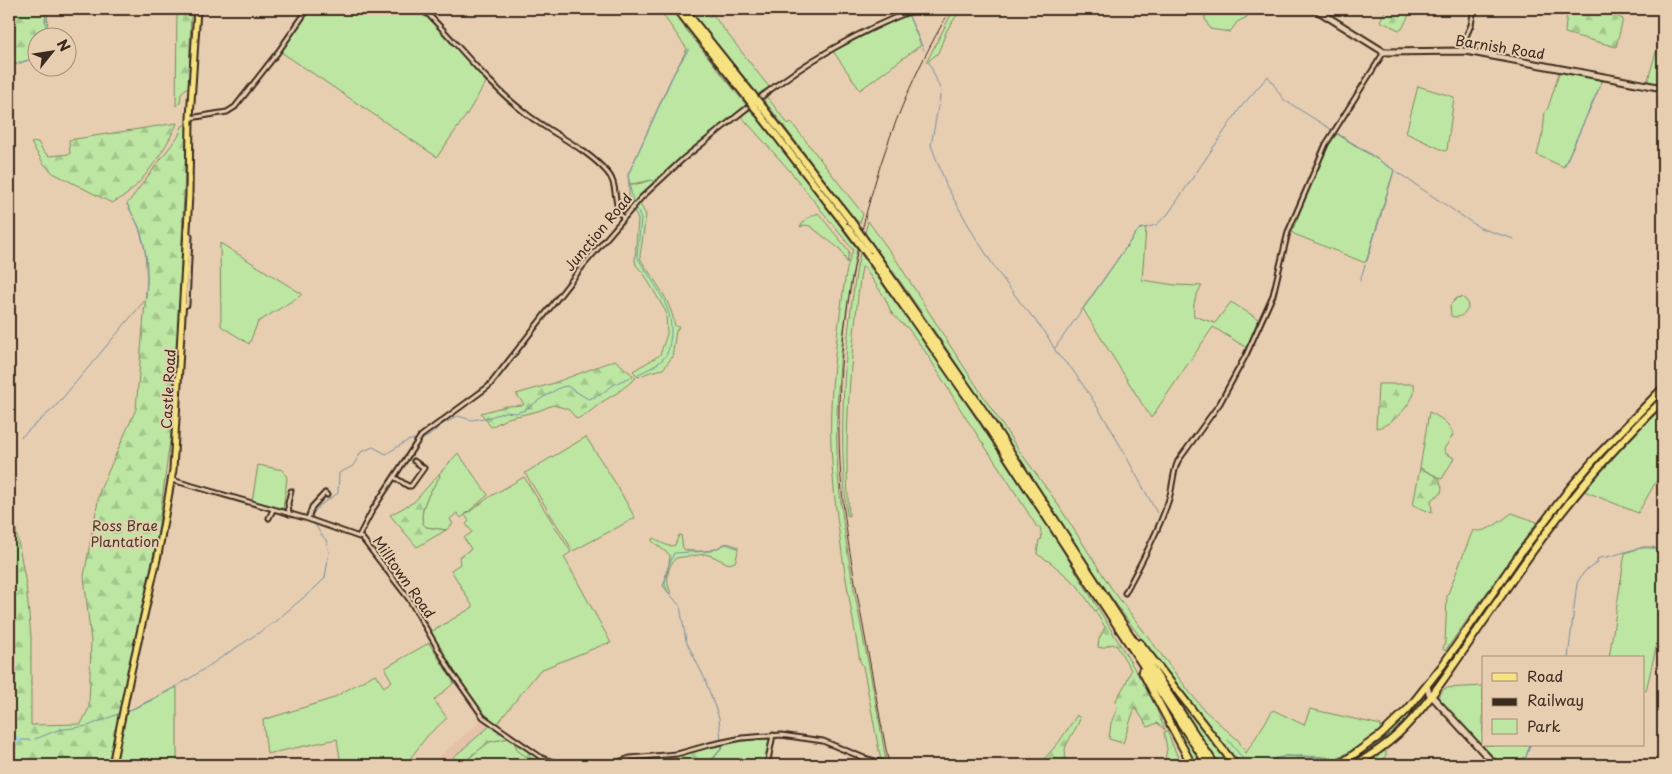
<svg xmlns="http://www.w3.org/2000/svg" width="1672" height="774" font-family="'Playpen Sans',sans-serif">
<defs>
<pattern id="forest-firs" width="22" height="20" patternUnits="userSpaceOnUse" patternTransform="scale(1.25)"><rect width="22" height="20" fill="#bce6a2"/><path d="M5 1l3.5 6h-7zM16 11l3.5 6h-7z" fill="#a2c58b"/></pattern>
</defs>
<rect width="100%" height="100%" fill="#e8ceb0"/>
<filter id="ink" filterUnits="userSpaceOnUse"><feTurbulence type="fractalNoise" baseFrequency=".02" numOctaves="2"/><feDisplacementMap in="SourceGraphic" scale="10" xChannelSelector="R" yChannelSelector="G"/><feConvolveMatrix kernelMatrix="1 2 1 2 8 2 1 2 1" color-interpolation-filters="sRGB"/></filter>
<g filter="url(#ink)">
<path fill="#e5c1aa" d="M483,719L491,725L490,726L449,761L442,765H437L434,761Z"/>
<path fill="#bce6a2" stroke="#7c8860" d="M311,9H413L429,17L486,82L467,114L437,157L281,52Z
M659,9H670L746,105L655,182C648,179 637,184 629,184L628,175L670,81L687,49Z
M689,9H717L712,14L769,87L758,94Z
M954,9H961L947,30L938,53L926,63Z
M1205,9H1243L1247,17L1237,22L1230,32L1210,29L1205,19Z
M908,14L921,45L860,90L833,51Z
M1656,52L1663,54V86L1647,83Z
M1560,70L1603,79L1564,167L1537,155L1543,132L1545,111L1548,108Z
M1418,86L1454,97L1447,150L1445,151L1406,133Z
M767,97L788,124L791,122L863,214L860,223L854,218L764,100Z
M750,110L794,164L857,249C842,327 832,407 839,486C848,579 872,670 886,762L881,761L863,666L860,661C848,590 834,519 831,446C829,405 834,362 839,321C843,298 844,271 853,250L790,171L741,116Z
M1337,134L1394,170L1366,262H1363L1294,234L1291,231C1305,199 1315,161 1337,134Z
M640,204L646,215L640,256L641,260C655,282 670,298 675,326L679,327L676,331L672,357L663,369L650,372L638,377L633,371L660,355L667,334L666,312L644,274L636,265L635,260L638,220L634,210Z
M818,213L849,251L847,263L841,250L810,226L805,225L800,227L806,219Z
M868,221L897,261L949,344L1018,449L1055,500L1112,589L1188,690L1204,710L1238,740L1246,753L1273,710L1304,725L1310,709L1381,725L1380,730L1365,742L1339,758L1301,756L1276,758L1260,765H1239C1189,700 1137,637 1092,569C1016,456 946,342 865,233Z
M1146,228L1142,280L1175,285L1202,286C1196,294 1192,305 1194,316L1215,323L1231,302L1258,319L1247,348L1213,327L1151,418L1083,309L1136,233L1140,229Z
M220,243L302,294L300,296L258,322L249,344L221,326Z
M860,253L907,319L918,331L1049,528L1098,608L1095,611L1077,585L1050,562L1037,554L1039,540L1042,539L1040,527H1037L1006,478L964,415L927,354L907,327L901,323L891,312L885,298L864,267H862L860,279C851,357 843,436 849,514V516L847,515C840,449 842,384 850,317C853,296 855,274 860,253Z
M1462,297L1467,301L1468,309C1463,315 1459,319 1451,316L1450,305L1457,298Z
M1663,405V469L1638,513L1584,491L1619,451Z
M1429,412C1440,417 1450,423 1453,435L1444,449L1445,453L1454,458L1442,479L1420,468Z
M586,437L616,484L635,518L573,551L525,473Z
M458,453L488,495L461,518L457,513L450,519L453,524L446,530L426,527L423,524C419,506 431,491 440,476L439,474Z
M258,465L283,470L287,478L283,510L252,502Z
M524,477L571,552L564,557L611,643L605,644L540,670L497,724C467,702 447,664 431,632L473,607L451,570L460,564L459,557L471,549L464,538L472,532L466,524L469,521L465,515L491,496Z
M1512,513L1537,522L1445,651L1443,649L1445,642L1447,596L1473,530C1485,535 1502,520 1512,513Z
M679,535H681L683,548L685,550C693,551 704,552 711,550C725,547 721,539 738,547C738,551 737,558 735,562L729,564L712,556L705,554L676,558C667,567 665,581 671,593L670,594L663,586C666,579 670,562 670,555L652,541V539L654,538C660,542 668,548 675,545Z
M1643,547H1653L1663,552V617L1646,691L1643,690V658H1609L1625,553Z
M429,643L454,683L434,700L447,718L428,735L405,765H341L337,739L267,754L263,720L331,699L375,674L384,687L392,681L387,673L385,668Z
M1483,686V745H1530L1526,757L1508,764L1509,765H1502L1469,733L1438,697L1445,688Z
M177,687V765H116L126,712Z
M1170,687L1172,689L1230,765H1220Z
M1159,697L1203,765H1196Z
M1427,697L1405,721L1377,747L1351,765H1343C1366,749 1390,733 1410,713C1416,707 1420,699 1427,697Z
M509,738L545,761L559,765H460L489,742Z
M767,738L770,739V741L765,765H708L723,747L722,744Z
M1383,751H1386V755L1379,765H1363Z
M661,758L665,760L676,759L681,765H612L630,759Z"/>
<path fill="url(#forest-firs)" stroke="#7c8860" d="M9,9H47L48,37L38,38L37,57L9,67Z
M177,9H191L189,86L181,93L180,103L176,106Z
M1386,9H1412L1402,29L1399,30L1380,21Z
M1567,9H1601L1623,19L1616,47L1565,33Z
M177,123C169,144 144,181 126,195C122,198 117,200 112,203L53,173L44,164L31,143L38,142L43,151L49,156L70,154L69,140Z
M187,124L178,331L171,433L157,538L108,765H9V455L11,473L10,498L26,584L31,637V725L81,724L89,708L91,642L84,576L100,490L136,409L147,280L145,250L139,227L127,204L179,135L182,126Z
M651,180L655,182L632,204L629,198V184H637Z
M615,360L636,378L617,393L602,402L588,413L577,419L568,409L553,405L538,411L508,418L491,427L481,413L506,406L523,405L524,404L516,394L551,384Z
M1378,384H1414C1414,388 1415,393 1413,396C1407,409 1390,426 1376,428Z
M1420,468L1439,478L1442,488L1441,493L1431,500L1432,513L1413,505Z
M439,474L440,476C431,491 419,506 423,524L426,527L446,530L417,547L390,515L414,502Z
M1098,608L1152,698L1165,730L1157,723L1148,727L1135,707L1123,743L1109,739L1111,723L1117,709L1116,700L1126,683L1131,670L1117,646L1112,644L1102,648L1098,647L1099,639L1105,627L1095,611Z
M1077,715L1080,719C1077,728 1070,736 1066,746C1063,754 1069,756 1061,765H1039L1059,742Z
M491,725L509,738L489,742L460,765H442L449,761Z
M1167,731L1181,765H1164L1167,749L1164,732Z
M513,740L545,761L543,765H539L518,751Z
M1365,742L1367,743L1334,765H1260L1285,756L1339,758Z
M717,744H721L723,747L708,765H681L675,757Z"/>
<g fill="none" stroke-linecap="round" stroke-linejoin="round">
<path stroke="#768ea3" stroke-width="1" d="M45,9L46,38
M908,14L924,50
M709,17L717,9
M929,62L941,91L931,145L947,187L974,235L997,271L1020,302L1045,332L1058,355L1072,369L1091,397L1110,427L1157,513
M9,66L38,57
M1564,166L1603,80
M633,203L628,175L675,71L689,49
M1367,261L1394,171
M1360,281L1365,265
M1055,348L1136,233L1140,229L1156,225L1168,214L1241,107L1268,76L1284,100L1294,106L1367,152L1480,228L1514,239
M636,375C645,371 656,366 663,359C668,354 669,348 670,341C676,309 655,286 639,260L637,255L641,220L637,208
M440,426L458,416L472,420L490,417L505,412L516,413L525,410L542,398L561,387L567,386L588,399C604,395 604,390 617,383C622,380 628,379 633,376
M21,437L55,407L146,299C148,275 148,251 139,228C136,220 131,212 127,204
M422,439L429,436L437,429
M314,519L312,515L319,506L338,493L339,473L353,466L361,452L373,447L386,454L407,441L415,439
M1568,658L1577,583L1584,572L1598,562L1597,559L1599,558C1620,557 1643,540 1663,552
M126,712L150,701L189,679L272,624L315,588L325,578L329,552L326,540L320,533L315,524
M35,739L58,730L88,726L118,714
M19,740H30
M721,740L719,718L704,677L686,641L680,606L668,592L665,584L666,572L674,553L711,551L726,544L737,548
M1228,740L1248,765
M707,765L721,749V745
M1182,765L1187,763
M1257,765L1285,756L1322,757L1326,762
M1503,765L1526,757L1530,745"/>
<path stroke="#9ed1fb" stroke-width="4" d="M9,738L19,740"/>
<defs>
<path id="street" d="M418,9L429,15C461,48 487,83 524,112C551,134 584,146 607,172C619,184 612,205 623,218
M1460,50L1471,25L1474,9
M757,100C805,62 859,31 916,9
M190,118L227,112L235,107L278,52L308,9
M184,306L187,305L190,236L187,234
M394,477L408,486H411L424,468L414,461
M172,480L308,519L362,538L409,599L452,673L483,717L542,758L563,765
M289,514L288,503L291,491
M269,518L273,510
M308,519L312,507L325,493L327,495
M359,536L373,509L421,436L489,386L582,267L641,198L683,159L752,104
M1125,593C1140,565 1158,532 1168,502C1173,489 1172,474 1178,461L1220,403L1246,355L1273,295L1288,232L1326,144L1384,52
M609,765L630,758L677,754L709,745L742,738L781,735L823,741L864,758L890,765
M767,765L773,735"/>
<path id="secondary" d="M1315,9L1384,52L1466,51L1663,88
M1427,686L1429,693L1495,765"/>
<path id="primary" d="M112,765L131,672L158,555L173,470L189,195L190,118L197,9"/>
<path id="highway" d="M677,9L746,96
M684,9L751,93
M764,109L850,220
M759,113L847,227
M871,249L985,413L1215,765
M868,255L982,418L1208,765
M1140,643L1235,765
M1142,671L1192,765
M1339,765L1381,735L1408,709L1442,666L1519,555L1570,488L1599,454L1663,388
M1355,765C1370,756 1385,746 1398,734C1421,712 1439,686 1457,660C1477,631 1497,602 1517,573C1560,511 1609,451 1663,400"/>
</defs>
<use href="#street" stroke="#3b2a1e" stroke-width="7"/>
<use href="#secondary" stroke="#3b2a1e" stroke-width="9"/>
<use href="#primary" stroke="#3b2a1e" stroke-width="9"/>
<use href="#highway" stroke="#3b2a1e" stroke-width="10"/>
<use href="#street" stroke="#e8ceb0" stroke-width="3"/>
<use href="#secondary" stroke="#e8ceb0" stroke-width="5"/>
<use href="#primary" stroke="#f6e281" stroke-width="5"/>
<use href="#highway" stroke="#f6e281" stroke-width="6"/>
<path stroke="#3b2a1e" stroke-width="1" d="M889,765C880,719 872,673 863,626C855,581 846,537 842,491C827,330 867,148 951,9"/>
<defs>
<path id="highway-bridge" d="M751,93L764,109
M746,96L759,113
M850,220L871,249
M847,227L868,255"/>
</defs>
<use href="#highway-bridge" stroke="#3b2a1e" stroke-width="10" stroke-linecap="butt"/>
<use href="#highway-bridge" stroke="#f6e281" stroke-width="6"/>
</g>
</g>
<g text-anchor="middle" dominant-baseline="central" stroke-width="4" stroke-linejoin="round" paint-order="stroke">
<g font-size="14" fill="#3b2a1e" stroke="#e8ceb0">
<text transform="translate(1500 47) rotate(9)">Barnish Road</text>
<text transform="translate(598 232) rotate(-50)">Junction Road</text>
<text transform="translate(168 389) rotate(-87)">Castle Road</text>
<text transform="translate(404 577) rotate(55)">Milltown Road</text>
</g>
<g font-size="14" fill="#483d2b" stroke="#e8ceb0">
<text x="125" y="525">Ross Brae<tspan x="125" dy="16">Plantation</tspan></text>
</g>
</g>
<rect width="1672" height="774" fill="none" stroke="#e8ceb0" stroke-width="30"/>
<rect x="15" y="15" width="1642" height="744" fill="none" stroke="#3b2a1e" stroke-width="2" filter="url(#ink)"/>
<rect x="1482" y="656" width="162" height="90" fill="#e8ceb0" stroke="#a38c76"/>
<rect x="1492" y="673" width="25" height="8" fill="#f6e281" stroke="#a38c76"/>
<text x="1527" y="682" font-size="15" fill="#3b2a1e">Road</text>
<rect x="1492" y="698" width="25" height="8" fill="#3b2a1e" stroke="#a38c76"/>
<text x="1527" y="706" font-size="15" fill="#3b2a1e">Railway</text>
<rect x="1492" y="719" width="25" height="15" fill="#bce6a2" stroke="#a38c76"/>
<text x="1527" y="732" font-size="15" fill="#3b2a1e">Park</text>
<g transform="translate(52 52) rotate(60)"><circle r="24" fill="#e8ceb0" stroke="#a38c76"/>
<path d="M0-4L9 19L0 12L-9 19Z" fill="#3b2a1e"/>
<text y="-8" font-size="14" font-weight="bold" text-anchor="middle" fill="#3b2a1e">N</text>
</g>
</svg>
